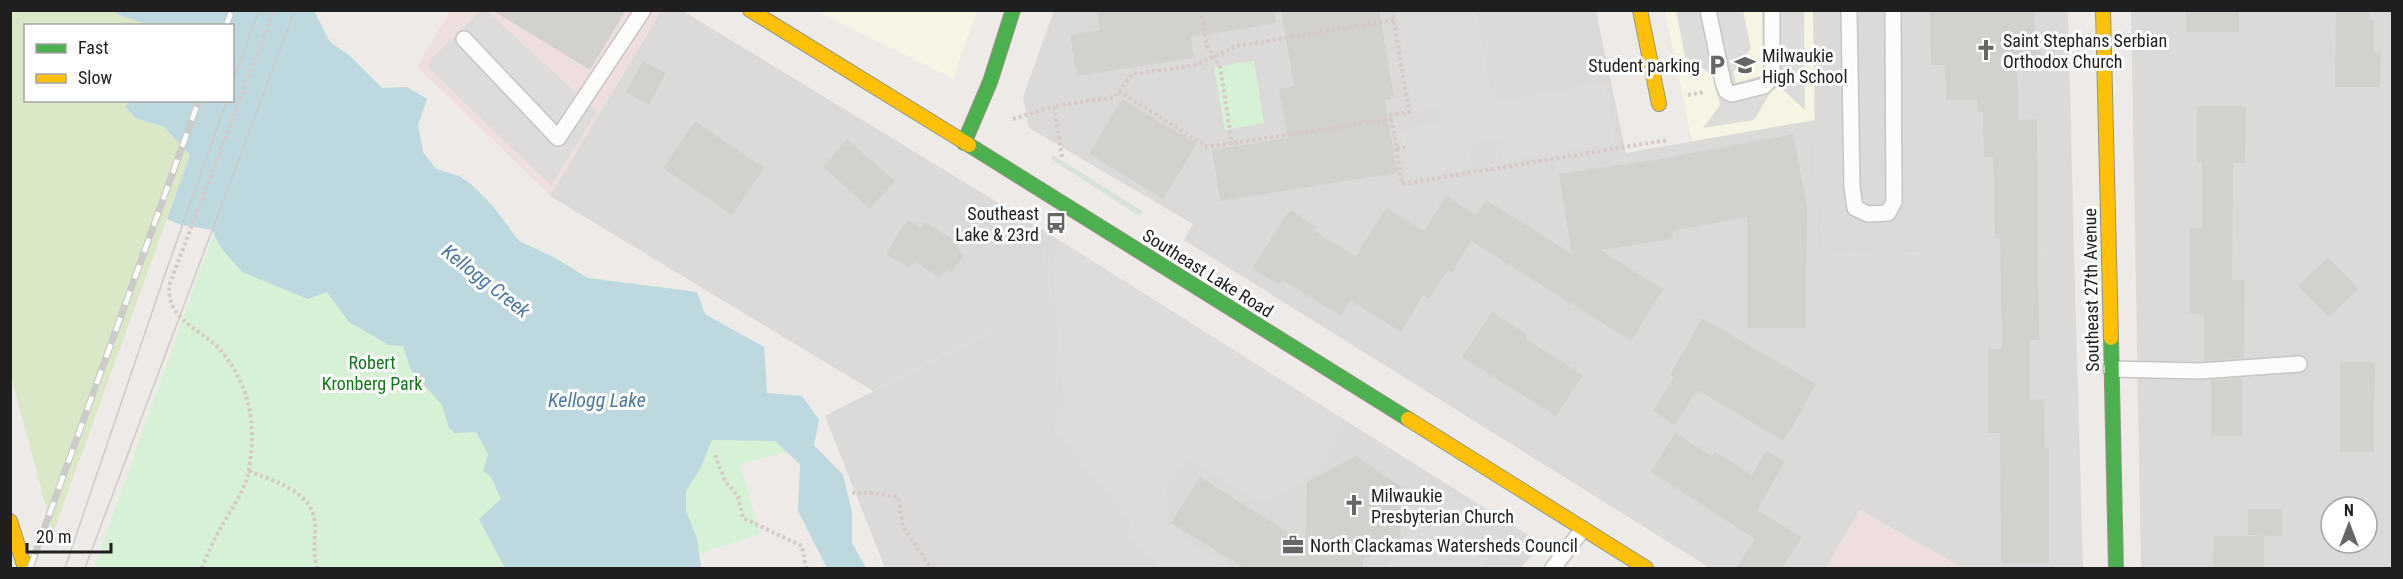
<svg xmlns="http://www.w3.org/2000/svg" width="2403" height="579" font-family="'Roboto Condensed',sans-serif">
<rect width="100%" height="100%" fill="#edeae7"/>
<path fill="#dcdad9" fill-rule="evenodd" d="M661,11H683L1038,227L1053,300L873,391L550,196Z
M1054,11H1596L1626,153L1815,120L1817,255L2074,251L2083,568H1962L1860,510L1826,568H1710L1184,240L1193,224L1029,128L1023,97Z
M2131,11H2392V568H2141ZM2331,507H2367V543H2331Z"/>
<path fill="#eedfde" d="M450,11H661L550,196L417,66Z
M1860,510L1962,568H1826Z"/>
<path fill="#f6f4e3" d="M816,11H977L953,79Z
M1665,11H1813L1815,120L1692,141Z"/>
<path fill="#dbdad9" d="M1813,11H2068L2074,251L1817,255Z
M1038,227L1542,544L1521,568H885L825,416L1053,300Z"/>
<path fill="#dae8c8" d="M10,11H115L117,14L148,25L26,26V100L132,101L125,106L135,118L164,127L190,155L53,533L11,376Z"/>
<path fill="#d6e2da" d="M1053,155L1142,211L1139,216L1051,159Z"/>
<path fill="#d7f1d6" d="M300,11H314L330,42L349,55L382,88L407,87L427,99L418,125L423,152L436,169L459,176L471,184L493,206L519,241L555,258L588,278L697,292L705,314L764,347L767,393L802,396L819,420L814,445L740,464L760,534L653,568H94L202,265Z
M1254,61L1264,123L1225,130L1214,67Z"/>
<path fill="#dddcdb" d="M480,11H487L597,112L551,185L428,68L432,58Z
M1396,11H1476L1493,102L1604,82L1615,143L1503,162L1499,140L1468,145L1472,167L1408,179L1400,130L1440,123L1438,109L1414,113Z
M1676,11H1743L1751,48L1733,72L1736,83L1763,75L1762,11H1804L1805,110L1780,87L1772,90L1754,120L1703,128L1720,105L1714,76L1685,57Z
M1059,240L1343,419L1319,469L1308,480L1262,504L1189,459L1167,486L1163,507L1185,539L1233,568H1163L1127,534L1131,522L1053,429L1064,408L1052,268Z
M1437,485L1478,511L1459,538L1487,559L1479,568H1385Z"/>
<path fill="#bdd8de" d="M115,11H314L330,42L349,55L382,88L407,87L427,99L418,125L423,152L436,169L459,176L471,184L493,206L519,241L555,258L588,278L697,292L705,314L764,347L767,393L802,396L819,420L814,445L843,475L852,512V543L866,568H827L798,511L800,464L775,441L712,440L701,467L686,491V511L697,538L701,568H505L479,519L501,499L491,477L483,471L488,454L476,432L455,433L449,428L442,405L411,370L403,346L389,345L349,322L327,292L308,299L242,272L221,248L212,230L181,225L167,219L190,155L164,127L135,118L125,106L132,101L232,100V26L148,25L117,14Z"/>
<path fill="#d3d1ce" d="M492,10H626L590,70Z
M1097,10H1275L1276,23L1191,37L1194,58L1077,76L1070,35L1100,30Z
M1281,10H1379L1394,98L1385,100L1397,173L1220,201L1212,150L1288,138L1279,89L1294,86Z
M1930,10H2034L2035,37L2041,36V63H2017L2018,120L2037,119L2039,340H2030V400L2044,399L2045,448H2049V563H2001L2000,433H1988V349H2002L2000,238H1995L1993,157H1984L1983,111L1978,112L1977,100H1946L1945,65H1931Z
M2186,10H2239V32H2186Z
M2336,10H2369V20H2374V52H2381L2380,87H2335Z
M643,61L666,73L649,105L626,92Z
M1122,99L1197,144L1163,199L1089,154Z
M2197,106H2246L2245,163H2233L2232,280H2245L2244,358L2204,361V314H2190V228H2202V162H2197Z
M695,121L764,168L732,215L663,168Z
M1793,134L1807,206L1806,328H1747V217L1672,231L1673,239L1600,250L1663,289L1631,341L1471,241L1452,272L1448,270L1429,299L1423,295L1401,332L1350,300L1341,316L1282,280L1278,285L1252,268L1290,210L1317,227L1314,231L1356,256L1386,208L1424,231L1446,196L1476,215L1486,200L1572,254L1559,174L1660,159Z
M847,139L895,181L870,209L823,167Z
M909,220L921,228L925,222L954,240L952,243L960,248L958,251L964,255L952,273L946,269L940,278L914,261L909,268L886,254L904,224L906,225Z
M2328,257L2359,289L2329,317L2298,286Z
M1492,312L1528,335L1526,339L1583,375L1556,416L1462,357Z
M1702,318L1816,384L1784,441L1697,390L1675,425L1653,411L1674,377L1670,375Z
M2340,362H2375L2374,452H2340Z
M2242,378V436H2211V380Z
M1675,433L1712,456L1714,451L1752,475L1766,451L1785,462L1757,510L1802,537L1782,568H1736L1755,539L1651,472Z
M1356,456L1402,487L1400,542L1363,559V568H1244L1171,523L1200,477L1305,543L1307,482Z
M2248,509H2282V536L2248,535Z
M2214,536H2264V568H2213Z"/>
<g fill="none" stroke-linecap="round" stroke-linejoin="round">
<defs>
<path id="lane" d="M1708,10L1723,82L1726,91L1732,94L1764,86L1772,77V10
M1849,10L1852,187L1855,208L1868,214L1888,213L1894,202L1893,10
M464,39L558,138L643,10
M2111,369L2200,371L2299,364
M1553,568L1583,529"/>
<path id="fast" d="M964,143L990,82L1013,10
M969,145L1408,419
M2111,338L2116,568"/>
<path id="slow" d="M750,10L969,145
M1640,10L1659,104
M2103,10L2111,338
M1408,419L1646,568
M10,521L25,568"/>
</defs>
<use href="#lane" stroke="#c6c5c3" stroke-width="18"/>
<use href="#fast" stroke="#949580" stroke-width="16"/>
<use href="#slow" stroke="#949580" stroke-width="16"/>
<path stroke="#d6c9c7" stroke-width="4" stroke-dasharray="3 3" stroke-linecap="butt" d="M1201,10L1207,46L1220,66L1232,144
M1392,10L1409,112L1391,115L1402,184L1667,140
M1119,91L1207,147L1392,119
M1688,95L1704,92
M1013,119L1054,106
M1397,148L1405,147
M1062,157L1054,106L1115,97L1132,74L1197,65L1236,46L1394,20
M715,455L725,481L738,496L743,518L802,546L806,568
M249,471C275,482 316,492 315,527C315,542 313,553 317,568
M852,493H871L898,497L903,526L931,568
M202,568C207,554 214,540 221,527C231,509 246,490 249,469C256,425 251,388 222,352C201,327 164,321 170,283L274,10"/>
<use href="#lane" stroke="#fcfcfb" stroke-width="15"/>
<use href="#fast" stroke="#4caf50" stroke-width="14"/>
<use href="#slow" stroke="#ffc107" stroke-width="14"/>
<path stroke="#cbcbca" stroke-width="1.5" d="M232,84L259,10
M65,568L164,277L227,100
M85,568L295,10"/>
<defs>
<path id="rail" d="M226,26L232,10
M30,568L199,100"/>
</defs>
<use href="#rail" stroke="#cbcbca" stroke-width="7"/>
<use href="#rail" stroke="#fff" stroke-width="4.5" stroke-dasharray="14" stroke-linecap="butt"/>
</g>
<defs>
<symbol id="church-bare" viewBox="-9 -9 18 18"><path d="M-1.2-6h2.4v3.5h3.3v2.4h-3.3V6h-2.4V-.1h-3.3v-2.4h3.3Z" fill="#676665" stroke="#fff" stroke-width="2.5" paint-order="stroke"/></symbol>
<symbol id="parking-bare" viewBox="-9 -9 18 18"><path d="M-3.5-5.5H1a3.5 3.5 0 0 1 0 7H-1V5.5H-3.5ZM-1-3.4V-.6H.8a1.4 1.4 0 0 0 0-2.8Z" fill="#676665" stroke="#fff" stroke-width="2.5" paint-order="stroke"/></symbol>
<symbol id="school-bare" viewBox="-9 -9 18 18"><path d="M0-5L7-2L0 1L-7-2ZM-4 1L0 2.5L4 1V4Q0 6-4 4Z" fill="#676665" stroke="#fff" stroke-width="2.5" paint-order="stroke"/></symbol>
<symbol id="bus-bare" viewBox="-9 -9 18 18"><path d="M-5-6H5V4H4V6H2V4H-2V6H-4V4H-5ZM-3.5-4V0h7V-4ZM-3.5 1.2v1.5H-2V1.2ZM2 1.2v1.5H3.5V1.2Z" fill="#676665" stroke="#fff" stroke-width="2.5" paint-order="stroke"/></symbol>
<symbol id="office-bare" viewBox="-9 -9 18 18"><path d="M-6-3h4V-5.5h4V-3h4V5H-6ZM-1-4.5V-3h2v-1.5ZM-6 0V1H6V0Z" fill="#676665" stroke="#fff" stroke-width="2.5" paint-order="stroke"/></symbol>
</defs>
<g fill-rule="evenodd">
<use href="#church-bare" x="1971" y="35" width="30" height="30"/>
<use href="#parking-bare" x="1702" y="50" width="30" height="30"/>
<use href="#school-bare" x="1730" y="50" width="30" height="30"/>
<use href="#bus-bare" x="1041" y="208" width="30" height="30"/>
<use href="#church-bare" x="1339" y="490" width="30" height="30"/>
<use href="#office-bare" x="1278" y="530" width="30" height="30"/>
</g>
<g text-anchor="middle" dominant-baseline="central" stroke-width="6" stroke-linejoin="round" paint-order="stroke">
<g font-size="18" fill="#1f1f1f" stroke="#fff" text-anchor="start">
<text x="2003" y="40">Saint Stephans Serbian<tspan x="2003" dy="21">Orthodox Church</tspan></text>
<text x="1762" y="55">Milwaukie<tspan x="1762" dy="21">High School</tspan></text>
<text x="1700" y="65" text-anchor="end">Student parking</text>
<text x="1039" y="213" text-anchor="end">Southeast<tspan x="1039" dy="21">Lake &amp; 23rd</tspan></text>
<text x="1371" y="495">Milwaukie<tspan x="1371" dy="21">Presbyterian Church</tspan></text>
<text x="1310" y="545">North Clackamas Watersheds Council</text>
</g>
<g font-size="18" fill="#1f1f1f" stroke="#fff">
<text transform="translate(1208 273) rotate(32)">Southeast Lake Road</text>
<text transform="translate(2091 290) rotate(-91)">Southeast 27th Avenue</text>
</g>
<g font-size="18" fill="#127719" stroke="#fff">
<text x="372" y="362">Robert<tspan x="372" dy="21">Kronberg Park</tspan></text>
</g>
<g font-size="20" font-style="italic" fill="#4e79a1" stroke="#fff">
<text transform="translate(486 281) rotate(38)">Kellogg Creek</text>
<text x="597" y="400">Kellogg Lake</text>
</g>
</g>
<rect width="2403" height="579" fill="none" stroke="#1f1f1f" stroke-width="24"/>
<rect x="24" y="24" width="210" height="78" fill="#ffffff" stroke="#a5a5a5" stroke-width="1.5"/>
<rect x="36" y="44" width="30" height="9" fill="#4caf50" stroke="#a5a5a5" stroke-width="1.5"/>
<text x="78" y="54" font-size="18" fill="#1f1f1f">Fast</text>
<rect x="36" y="74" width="30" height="9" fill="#ffc107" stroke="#a5a5a5" stroke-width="1.5"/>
<text x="78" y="84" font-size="18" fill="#1f1f1f">Slow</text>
<g transform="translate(2349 525)"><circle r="28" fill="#ffffff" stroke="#a5a5a5" stroke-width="1.5"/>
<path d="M0-4.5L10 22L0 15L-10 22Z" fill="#676665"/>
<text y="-9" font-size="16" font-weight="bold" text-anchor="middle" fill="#1f1f1f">N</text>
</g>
<path d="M27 543v9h84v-9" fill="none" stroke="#1f1f1f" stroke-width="3"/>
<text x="36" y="543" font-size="18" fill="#1f1f1f" stroke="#ffffff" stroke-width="4.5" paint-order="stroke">20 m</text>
</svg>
